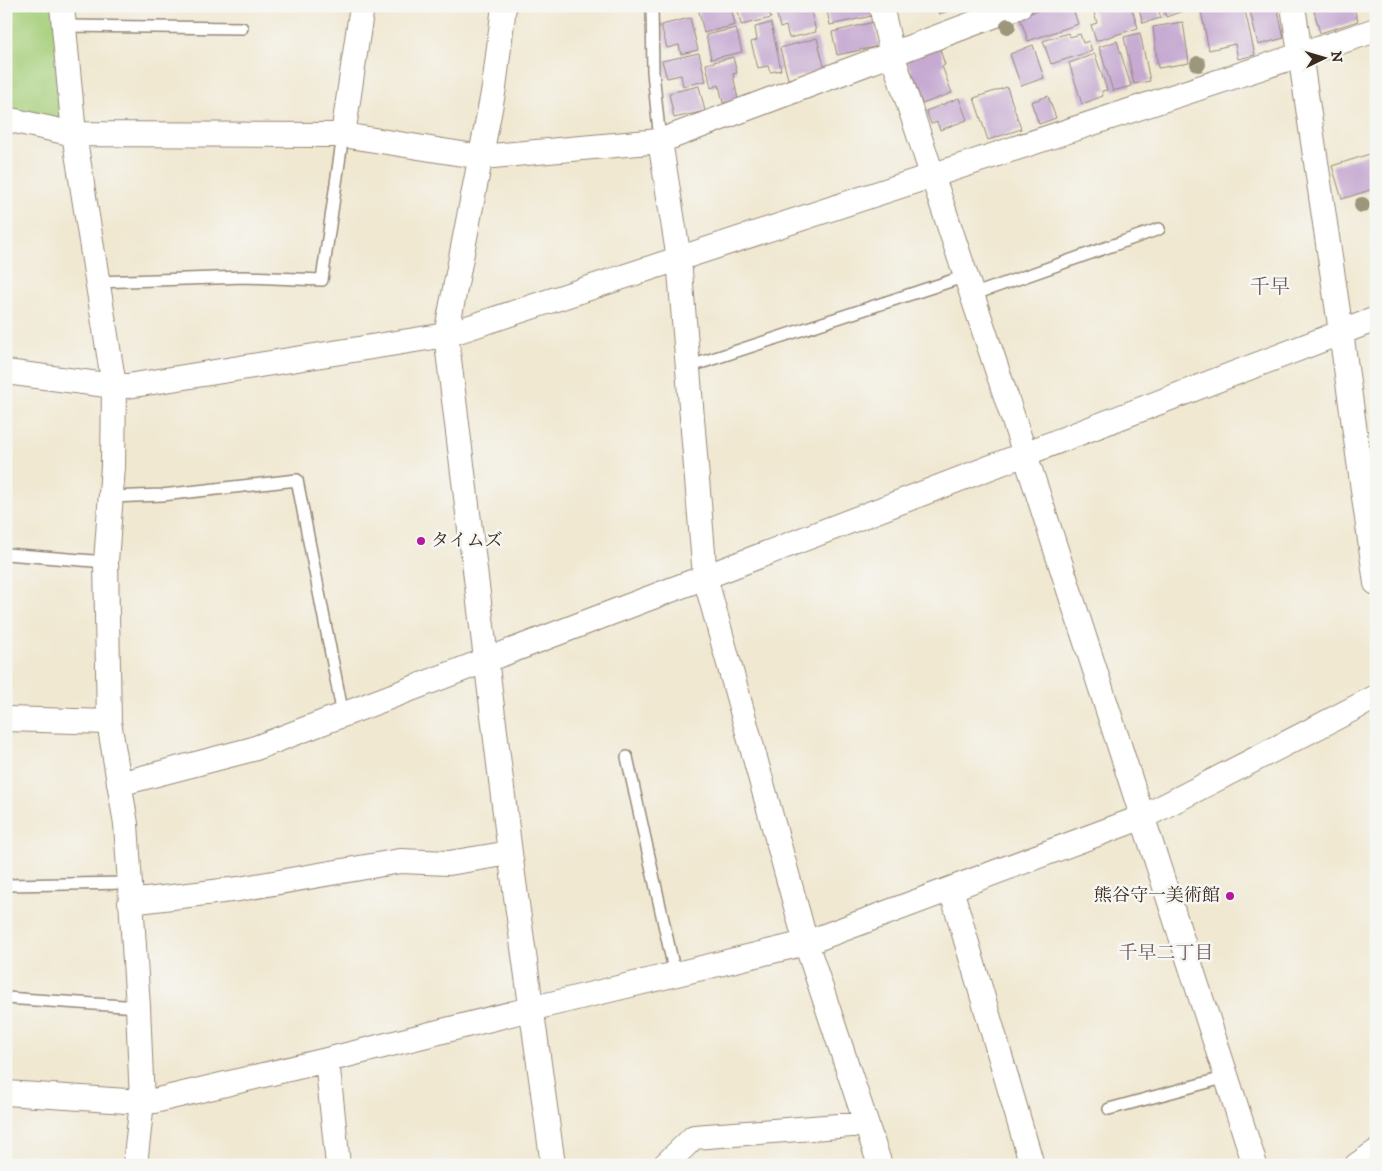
<svg xmlns="http://www.w3.org/2000/svg" width="1382" height="1171" font-family="'IM FELL DW Pica','Noto Serif JP',serif">
<rect width="100%" height="100%" fill="#f6f6f2"/>
<filter id="ink" filterUnits="userSpaceOnUse"><feTurbulence type="fractalNoise" baseFrequency=".02" numOctaves="2"/><feDisplacementMap in="SourceGraphic" scale="10" xChannelSelector="R" yChannelSelector="G"/><feConvolveMatrix kernelMatrix="1 2 1 2 8 2 1 2 1" color-interpolation-filters="sRGB"/></filter>
<filter id="wash" filterUnits="userSpaceOnUse"><feTurbulence type="fractalNoise" baseFrequency=".0096" numOctaves="4" result="noise"/><feDisplacementMap in="SourceGraphic" scale="20" xChannelSelector="R" yChannelSelector="G"/><feGaussianBlur stdDeviation="1.12" result="paint"/><feColorMatrix in="noise" values="0 0 0 0 0 0 0 0 0 0 0 0 0 0 0 0 0 1.4 0 .05"/><feComposite in="paint" operator="in"/></filter>
<g filter="url(#wash)">
<rect width="100%" height="100%" fill="#f0e8d1"/>
<path fill="#a6cf7a" stroke="#707c4c" d="M6,6H58L74,134L6,117Z"/>
<g id="blocks">
<path fill="#c6aad2" d="M702,6H731L735,25L704,33L698,7Z
M737,6H768L771,18L741,25Z
M796,6H810L816,32L789,38L786,26L780,28L776,11Z
M826,6H870L872,16L830,25Z
M936,6H960L939,14Z
M1050,6H1072L1078,24L1028,41L1020,17Z
M1092,6H1131L1138,28L1096,41L1091,25L1097,23Z
M1138,6H1157L1161,18L1143,23Z
M1163,6H1181L1183,11L1166,17Z
M1221,6H1244L1255,55L1238,59L1235,44L1209,50L1201,11Z
M1249,6H1277L1284,38L1258,45Z
M1328,6H1353L1358,21L1320,33L1314,11Z
M1370,6H1376V15L1373,16Z
M690,18L698,50L681,54L679,45L667,48L661,25Z
M874,22L879,46L837,55L832,32Z
M1183,22L1189,63L1158,68L1153,27Z
M771,23L781,70L770,72L768,66L758,68L751,42L757,40L755,27Z
M736,28L742,52L711,59L706,35Z
M1068,33L1070,37L1080,34L1083,43L1089,41L1092,51L1051,64L1043,41Z
M1140,33L1150,81L1134,84L1124,37Z
M817,38L825,70L788,79L780,48Z
M1117,41L1131,86L1113,91L1099,47Z
M1033,45L1044,78L1021,86L1010,54Z
M939,46L945,65L942,66L952,93L922,104L906,57Z
M699,53L706,81L683,86L681,75L667,78L662,61Z
M1095,54L1107,90L1102,91L1103,96L1082,104L1069,63Z
M733,57L737,73L733,74L738,100L723,103L719,85L711,88L706,64Z
M699,86L705,111L674,118L669,93Z
M1007,87L1021,129L988,140L974,98Z
M1048,96L1056,118L1039,124L1031,102Z
M959,98L967,120L940,130L937,122L931,124L926,111Z
M1376,152V188L1342,199L1332,166Z"/>
</g>
</g>
<g filter="url(#ink)">
<use href="#blocks" fill-opacity="0" stroke="#968978" stroke-width="1"/>
<g fill="none" stroke-linecap="round" stroke-linejoin="round">
<defs>
<path id="lane" d="M652,6L653,72L660,141
M64,26L242,28
M96,282L245,277L322,280L343,135
M972,295L1159,229
M688,367L966,276
M110,497L162,495L297,480L343,715
M6,554L106,562
M627,757L675,974
M6,885L129,883
M6,998L138,1007
M1109,1109L1227,1077"/>
<path id="street" d="M62,6L74,134L114,386L113,466L106,562L109,722L126,824L138,1007L142,1102L135,1165
M504,6L494,88L446,335L510,853L553,1165
M881,6L892,54L1025,454L1255,1165
M1293,6L1341,332L1376,583
M6,119L74,134L343,135L481,157L660,141L1020,6
M343,135L362,6
M660,141L679,259L705,577L806,943L880,1165
M6,372L114,386H128L446,335L1376,30
M6,719L109,722
M119,784L253,749L705,577L1376,319
M951,889L1032,1165
M130,902L239,889L400,861L449,863L510,853
M327,1060L338,1165
M6,1093L142,1102L154,1101L327,1060L530,1009L806,943L1143,817L1376,697
M665,1165L694,1137L865,1124
M1357,1165L1376,1152"/>
</defs>
<use href="#lane" stroke="#968978" stroke-width="14"/>
<use href="#street" stroke="#968978" stroke-width="26"/>
<use href="#lane" stroke="#fff" stroke-width="11"/>
<use href="#street" stroke="#fff" stroke-width="24"/>
</g>
<g fill="#9b967b">
<circle cx="1008" cy="26" r="8"/>
<circle cx="1198" cy="64" r="8"/>
<circle cx="1362" cy="205" r="8"/>
</g>
</g>
<g fill="#b5179e" stroke="#f6f6f2" stroke-width="2">
<circle cx="421" cy="541" r="5"/>
<circle cx="1230" cy="896" r="5"/>
</g>
<g text-anchor="middle" dominant-baseline="central" stroke-width="5" stroke-linejoin="round" paint-order="stroke">
<g font-size="18" fill="#3b2a1e" stroke="#f6f6f2" text-anchor="start">
<text x="431" y="541">タイムズ</text>
<text x="1220" y="896" text-anchor="end">熊谷守一美術館</text>
</g>
<g font-size="19" fill="#6c575d" stroke="#f6f6f2">
<text x="1166" y="953">千早二丁目</text>
</g>
<g font-size="20" fill="#6c575d" stroke="#f6f6f2">
<text x="1270" y="287">千早</text>
</g>
</g>
<rect width="1382" height="1171" fill="none" stroke="#f6f6f2" stroke-width="25"/>
<g transform="translate(1324 58) rotate(85)" stroke="#f6f6f2" stroke-width="4" paint-order="stroke">
<path d="M0-4L9 19L0 12L-9 19Z" fill="#3b2a1e"/>
<text y="-8" font-size="14" font-weight="bold" text-anchor="middle" fill="#3b2a1e">N</text>
</g>
</svg>
